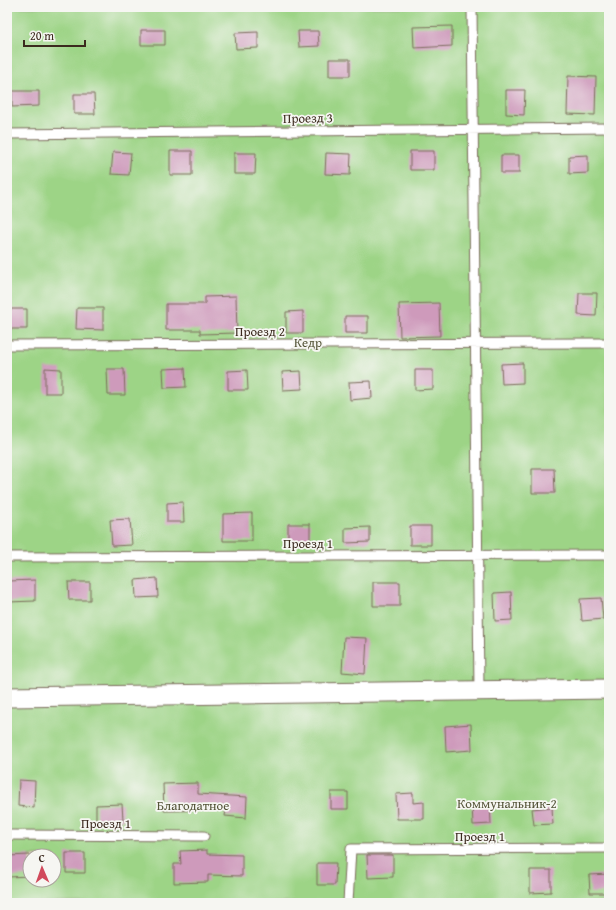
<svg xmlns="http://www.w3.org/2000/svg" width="616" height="910" font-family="'Gentium Book Plus',serif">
<rect width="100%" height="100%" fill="#f6f6f2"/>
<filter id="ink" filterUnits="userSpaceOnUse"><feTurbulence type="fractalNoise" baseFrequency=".025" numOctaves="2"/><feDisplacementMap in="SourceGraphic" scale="8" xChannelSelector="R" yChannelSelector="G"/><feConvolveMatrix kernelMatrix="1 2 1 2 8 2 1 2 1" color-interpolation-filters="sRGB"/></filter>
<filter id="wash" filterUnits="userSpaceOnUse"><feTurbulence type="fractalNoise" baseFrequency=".012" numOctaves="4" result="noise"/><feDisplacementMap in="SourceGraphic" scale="16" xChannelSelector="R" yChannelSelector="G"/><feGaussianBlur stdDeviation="0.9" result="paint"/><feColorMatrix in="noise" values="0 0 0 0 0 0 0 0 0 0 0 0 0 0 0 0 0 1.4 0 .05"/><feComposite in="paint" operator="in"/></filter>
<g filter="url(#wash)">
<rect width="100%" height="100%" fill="#f1e5cc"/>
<path fill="#9dd486" stroke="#6c7f52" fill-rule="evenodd" d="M7,7H609V903H7ZM30,856H54V880H30Z"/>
<g id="blocks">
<path fill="#ce9abb" d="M452,26V46L414,48L413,27Z
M141,30H165V45H141Z
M298,31H318L319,46L299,47Z
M258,32V48L236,49L235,33Z
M329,59H350V76H329Z
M568,76L596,77L595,115L567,114Z
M506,90H525L524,115L506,114Z
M12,91H39V106L12,107Z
M74,94H94L95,114H74Z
M170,151H192V175H170Z
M410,151H434V170H410Z
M113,152L131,153L129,175L111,174Z
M234,153H256L255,174H234Z
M326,153L351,154L350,175L325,174Z
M501,155H519V173H501Z
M588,155V173L569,174V156Z
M579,293H597L596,316L578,315Z
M236,296L237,333L200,334V330H166V304H205V297Z
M439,303L440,336L400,337L399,304Z
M77,308H103V330L76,329Z
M10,309H27V329H10Z
M303,311V333H286V312Z
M345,316H368V333H345Z
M523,363V383L502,384L501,364Z
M45,368L61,369V393H45Z
M185,368L186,387L164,388L163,369Z
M107,369H124L125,395H108Z
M247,370L248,390H228V371Z
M415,370H433V389L415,390Z
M301,371L302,389L283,390L282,372Z
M371,381L372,398L350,400L349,382Z
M532,469H554L555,493H532Z
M183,502L184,522H167V503Z
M252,513V541H223V514Z
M130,519L132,545L112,546L110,520Z
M288,524H310V541L288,542Z
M410,526H431V545H410Z
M370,527V542L345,543V528Z
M157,578L158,597L136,598L135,580Z
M35,580V601L8,602V581Z
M68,582H90V600H69Z
M373,582H400V606H373Z
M511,592L512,620L495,621L494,593Z
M601,598L603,619L582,621L580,599Z
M344,637L367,638L365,674L342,672Z
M471,724L472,750L446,752L445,726Z
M19,780L35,781L34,808L18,806Z
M198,783V794L247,797L246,818L225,816L226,810L164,811L163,784Z
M331,792H348V809H331Z
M413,793V803L424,802V819H397L396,794Z
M122,804L123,820L96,821V805Z
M472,805H490L491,824L473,825Z
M552,807L553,824L534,825L532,809Z
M207,850V854L242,855V876L208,875V882L174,883V864H181L180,851Z
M66,853H85V873H66Z
M30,855V876L8,877L7,856Z
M367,855H393V877L368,878Z
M317,863H336L335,885H317Z
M530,870H551V892L530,893Z
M609,874V893H590L589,875Z"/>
</g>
</g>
<g filter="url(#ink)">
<use href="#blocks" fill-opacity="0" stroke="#7b6b5b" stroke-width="1"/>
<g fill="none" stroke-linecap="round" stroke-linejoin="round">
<defs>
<path id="service" d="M472,7L479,691
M7,134L609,128
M7,345L609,343
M7,557L609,555
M7,835L204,836
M348,903L351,849L609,848"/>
<path id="minor" d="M7,697L609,689"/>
</defs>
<use href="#service" stroke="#7b6b5b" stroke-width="11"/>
<use href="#minor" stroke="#7b6b5b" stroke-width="21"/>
<use href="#service" stroke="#fff" stroke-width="9"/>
<use href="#minor" stroke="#fff" stroke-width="19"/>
</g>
</g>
<g text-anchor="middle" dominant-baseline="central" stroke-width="3.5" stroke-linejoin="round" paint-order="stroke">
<g font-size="13" fill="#3b2a1e" stroke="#f6f6f2">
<text transform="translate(308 118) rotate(-1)">Проезд 3</text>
<text x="260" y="331">Проезд 2</text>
<text x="308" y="543">Проезд 1</text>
<text x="106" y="823">Проезд 1</text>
<text x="480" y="836">Проезд 1</text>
</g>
<g font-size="13" fill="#545438" stroke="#f6f6f2">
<text x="308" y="342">Кедр</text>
<text x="507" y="803">Коммунальник-2</text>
<text x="193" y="805">Благодатное</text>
</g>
</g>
<rect width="616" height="910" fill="none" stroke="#f6f6f2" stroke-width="24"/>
<g transform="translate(42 868) rotate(358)"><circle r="19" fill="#f6f6f2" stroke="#aba49d"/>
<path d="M0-3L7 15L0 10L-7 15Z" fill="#d1495b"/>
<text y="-6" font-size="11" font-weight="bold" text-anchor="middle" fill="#3b2a1e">С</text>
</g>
<path d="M24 40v6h61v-6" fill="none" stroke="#3b2a1e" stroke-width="2"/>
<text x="30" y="40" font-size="12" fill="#3b2a1e" stroke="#f6f6f2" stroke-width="3" paint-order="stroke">20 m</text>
</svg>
